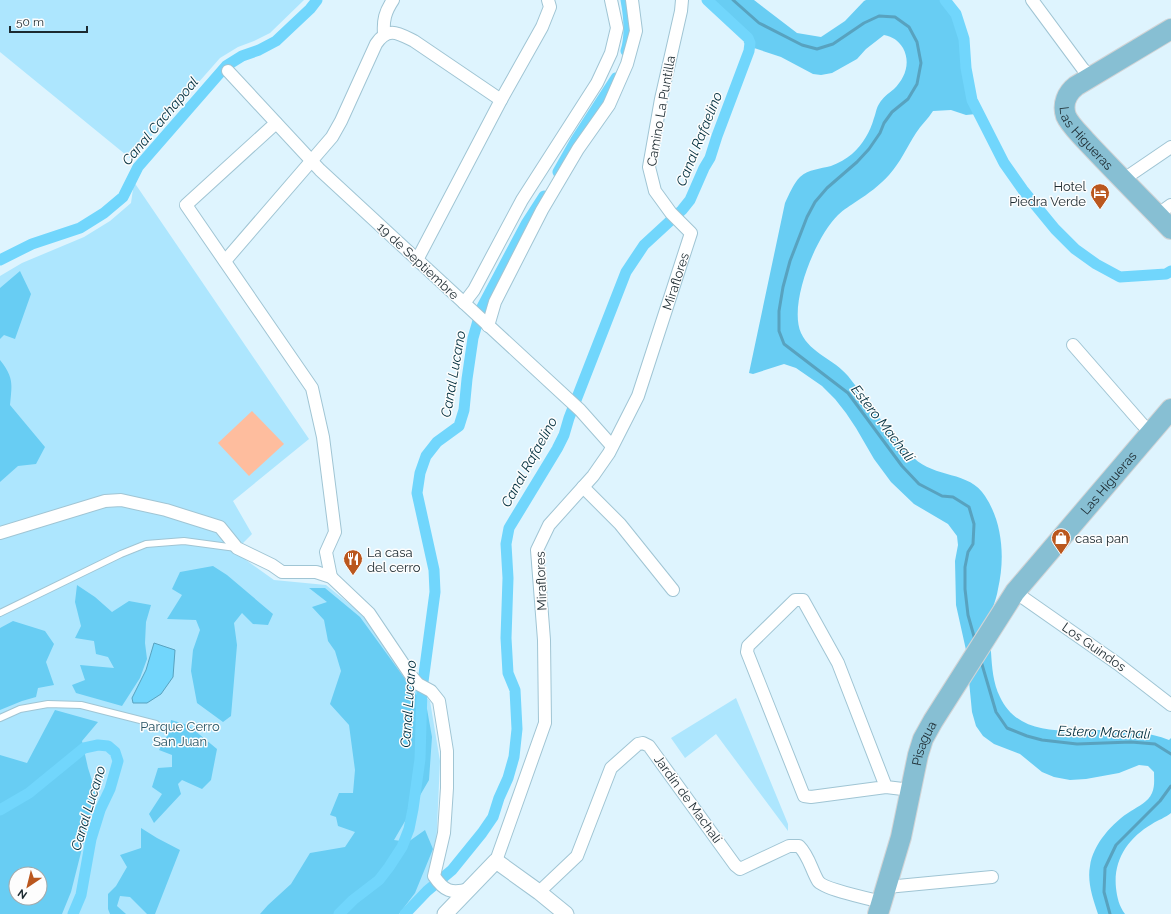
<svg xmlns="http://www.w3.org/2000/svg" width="1171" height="914" font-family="Raleway,sans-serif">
<rect width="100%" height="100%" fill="#def4fe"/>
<path fill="#ade6fe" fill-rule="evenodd" d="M0,0H304L270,33L254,41L238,47L220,58L131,159L0,52Z
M134,182L309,439L233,501L252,534L237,549L246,560L274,580L326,585L362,614L411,684L430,701L440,761L436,850L427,891L405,914H0V276L22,263L84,237L110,221L131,203ZM16,874H40V898H16Z
M736,698L788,824V831L716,734L685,758L671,738Z"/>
<path fill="#68cdf3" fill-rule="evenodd" d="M710,0H754L797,33L821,37L845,21L864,1L866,0H942L954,17L962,39L964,69L969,99L976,114L966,115L951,110L933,111C928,119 921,125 916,133C907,147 900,163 889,175C880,185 868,194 857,201C850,206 844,209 838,215C816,236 788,304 801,333C811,354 834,359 848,376C858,388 866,401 875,413C882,421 890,429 897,437C903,444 908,452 914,458C934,478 970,471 985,496C1003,523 1005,559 998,589C996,602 990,612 988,625C987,633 990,643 991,652C992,667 993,683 1000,697C1019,738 1068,730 1106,730C1128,731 1149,732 1169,740L1171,738V813C1165,818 1158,820 1152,824C1128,838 1113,860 1116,888C1117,897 1119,906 1125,914H1098C1093,899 1087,882 1090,866C1093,844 1113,822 1131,811C1139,806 1148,802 1152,793C1155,786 1154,779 1154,772L1148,766L1139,765L1119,773L1086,779L1070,780L1054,777L1042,772L1020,754L994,744L983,736L976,726L972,712L966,650L956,605L955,561L958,545L957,536L948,524L914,504L891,482L874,459L856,428L846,413L835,399L822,386L796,368L784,364L753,374L749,373L785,203C789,195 793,184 800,177C809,169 820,169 831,166C839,163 846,159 852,154C863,144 870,132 874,118C876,113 876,109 879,104C883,97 888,94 894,89C905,78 911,63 903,48C898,40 893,37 884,35L866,49L857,59L832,73L821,75L813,74L781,57L751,47V40Z
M20,271L31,294L15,339L4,335L0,339V288Z
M0,360C14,378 12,383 10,405L45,447L36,464L18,466L0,482Z
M213,566L227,575L273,614L268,625L253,624L242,613L234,623L237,645L231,716L223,722L197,703L191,671L193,650L200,630L196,620L167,619L182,595L172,589L180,572Z
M77,585L95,597L112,612L129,601L151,605L146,622L145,643L147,659L140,678L122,706L76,693L72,685L85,680L80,665L114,668L108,657L96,654L94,641L75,638L81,626L75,602Z
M309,588H325L360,617L427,709L432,737L429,780L394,840L408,842L425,830L433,849L415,893L399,914H260L268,905L291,884L310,853L345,847L355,832L338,826L336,817L330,815L339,793H353L355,770L349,725L330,704L341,671L335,651L328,641L324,620L312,607L327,602Z
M13,621L45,631L54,644L46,662L54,685L38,688L36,697L22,701L0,710V628Z
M55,710L98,722L82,741L88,768L96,793L71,892L62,914H0V755L27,763ZM16,874H40V898H16Z
M171,720L188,725L217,749L211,780L202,789L182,780L178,784L181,794L154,823L149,814L162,794L152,787L158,768L172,767V755L159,750L170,731Z
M141,828L157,838L180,850L155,914H147L130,897L120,896L117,906L126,914H110L108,909V894L116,886L127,867L120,855L141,848Z"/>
<path fill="#71d6fc" stroke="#58a2bf" d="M154,643L175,650L173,677L161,694L147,703H133L132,698L146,670Z"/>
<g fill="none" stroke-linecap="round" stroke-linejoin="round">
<path stroke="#58a2bf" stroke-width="3" d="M733,0L759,23L802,45L817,49L833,44L864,23L879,16L895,17L909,27L917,42L921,63L917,84L908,99L892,112L884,123L880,133L869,149L857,162L827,188L815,202L807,217L790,261L783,287L779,311V331L784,344L848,393L902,466L919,484L942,496L953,497L969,507L974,524L973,544L968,552L965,567V589L968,615L975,640
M981,661L996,712L1007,728L1027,736L1042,740L1077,744L1131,742L1155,744L1171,754
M1110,914L1104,892L1105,868L1116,845L1160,801L1171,786"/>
<path stroke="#71d6fc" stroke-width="11" d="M626,0C629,16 631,35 626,51
M945,0L956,14L964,39L966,68L972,100L1004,163L1023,190L1055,229L1075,249L1096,264L1120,277L1166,274L1171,271
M558,172L576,140L616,78
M0,260L32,244L80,228L104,213L123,197L138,167L226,66L242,56L259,50L276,41L310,9L317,0
M0,810L29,793L84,748L98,745L108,746L115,752L118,761L110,789L100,810L91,839L81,895L73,914
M339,914L353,900L379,880L389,867L402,847L409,829L413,809L420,759L422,689L435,592L434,570L417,493L420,473L426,456L437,442L459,426L464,410L467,379L473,338L482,307L526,224L544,196
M405,914L427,891L452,870L482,833L493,817L499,798L508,778L514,757L517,729L515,690L508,673L506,638L508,578L506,544L509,528L557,449L564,435L569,418L626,272L644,245L682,210L690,200L704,168L710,158L717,136L749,51L750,43L748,38L707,0"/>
</g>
<path fill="#febd9e" d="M252,411L284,444L249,476L218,443Z"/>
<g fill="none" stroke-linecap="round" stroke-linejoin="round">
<defs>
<path id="service" d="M0,613L121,554L146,544L184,541L236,548
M0,718L20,709L48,704L81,705L156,724"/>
<g id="minor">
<path d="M1032,0L1083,69L1092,77"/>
<path d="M384,34C383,20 385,12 393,0"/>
<path d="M228,71L320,170L580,410L612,446"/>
<path d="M276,123L186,205L312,388L323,437L335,532L326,552L331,577"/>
<path d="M1124,179L1171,147"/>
<path d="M1157,215L1171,205"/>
<path d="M417,260L501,100L542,27L550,7L548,0"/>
<path d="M225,261L332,137L341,121L376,44C388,26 398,33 414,41L501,100"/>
<path d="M464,303L474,290L522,200L597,83L611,53L617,28L611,0"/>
<path d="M488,326L495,302L542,210L578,149L609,105L627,64L636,31L632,0"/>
<path d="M1073,345L1142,424L1151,432"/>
<path d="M583,487L620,524L673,590"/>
<path d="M0,533L105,501L121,500L166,510L220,527L237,548L272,565L282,572H316L331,577L369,613L412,677L418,684L431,691L439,701L447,751V788L444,833L434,876C444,891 451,894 469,889"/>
<path d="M1015,592L1118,664L1171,705"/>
<path d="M886,787L838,663L803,600H795L748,646L747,652L804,796L811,797L886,787L911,790"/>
<path id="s1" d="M496,861L545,723L544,640L537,550L549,525L593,476L609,453L638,396L691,233L671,213L655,191L649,167L661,99L681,11L682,0"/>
<path d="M887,887L992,877"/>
<path d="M539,892L577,856L611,768L638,744L643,743L649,746L735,865L740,869L789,846H799C809,856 811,869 818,881C823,889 870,899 882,902"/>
</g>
<path id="tertiary" d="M445,914L496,861L539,892L566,914"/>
<g id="primary">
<path id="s2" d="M1171,29L1076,86C1067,93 1062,104 1066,116C1070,125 1079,133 1085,140C1113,170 1142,199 1171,229"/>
<path id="s3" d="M878,914L901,837L918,755L923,739L933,721L1015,592L1171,409"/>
</g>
</defs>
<use href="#service" stroke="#a0c5d4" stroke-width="8"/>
<use href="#minor" stroke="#a0c5d4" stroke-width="14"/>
<use href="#tertiary" stroke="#a0c5d4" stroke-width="17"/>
<use href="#primary" stroke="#d2d4d6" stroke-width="22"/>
<use href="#service" stroke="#fff" stroke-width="6"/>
<use href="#minor" stroke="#fff" stroke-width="12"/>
<use href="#tertiary" stroke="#fff" stroke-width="15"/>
<use href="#primary" stroke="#87bfd3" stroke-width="20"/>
</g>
<defs>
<symbol id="hotel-pin" viewBox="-11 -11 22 30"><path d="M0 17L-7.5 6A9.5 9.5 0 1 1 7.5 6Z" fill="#ba571e" stroke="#fdfdfd"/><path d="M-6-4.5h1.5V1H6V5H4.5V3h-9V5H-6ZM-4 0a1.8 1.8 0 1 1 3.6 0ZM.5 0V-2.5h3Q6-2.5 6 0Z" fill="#fff"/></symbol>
<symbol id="shop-pin" viewBox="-11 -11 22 30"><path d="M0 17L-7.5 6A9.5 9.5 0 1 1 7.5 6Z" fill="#ba571e" stroke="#fdfdfd"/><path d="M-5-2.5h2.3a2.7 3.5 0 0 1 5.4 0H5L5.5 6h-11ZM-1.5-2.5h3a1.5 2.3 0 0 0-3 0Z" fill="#fff"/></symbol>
<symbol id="restaurant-pin" viewBox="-11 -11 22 30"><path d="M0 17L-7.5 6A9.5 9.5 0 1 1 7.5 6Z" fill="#ba571e" stroke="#fdfdfd"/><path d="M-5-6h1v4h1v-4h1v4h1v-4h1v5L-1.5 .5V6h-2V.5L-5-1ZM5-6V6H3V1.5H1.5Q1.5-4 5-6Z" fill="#fff"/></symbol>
</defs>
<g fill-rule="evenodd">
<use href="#hotel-pin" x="1089" y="182" width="22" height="30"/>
<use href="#shop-pin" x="1050" y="527" width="22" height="30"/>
<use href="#restaurant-pin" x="342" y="548" width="22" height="30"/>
</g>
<g text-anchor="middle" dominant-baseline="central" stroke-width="3" stroke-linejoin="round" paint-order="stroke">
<g font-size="13" fill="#1c2a30" stroke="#fdfdfd">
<text transform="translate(661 111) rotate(-80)">Camino La Puntilla</text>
<text stroke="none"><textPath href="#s2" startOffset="174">Las Higueras</textPath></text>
<text transform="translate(418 261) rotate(43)">19 de Septiembre</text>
<text stroke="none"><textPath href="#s1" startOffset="626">Miraflores</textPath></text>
<text stroke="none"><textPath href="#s3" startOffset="498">Las Higueras</textPath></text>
<text transform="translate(541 581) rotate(-92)">Miraflores</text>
<text transform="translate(1094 647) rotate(35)">Los Guindos</text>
<text stroke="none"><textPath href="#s3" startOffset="177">Pisagua</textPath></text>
<text transform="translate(688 799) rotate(54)">Jardín de Machalí</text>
</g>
<g font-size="13" fill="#1c2a30" stroke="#fdfdfd" text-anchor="start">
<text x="1086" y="186" text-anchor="end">Hotel<tspan x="1086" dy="15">Piedra Verde</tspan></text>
<text x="1075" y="538">casa pan</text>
<text x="367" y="552">La casa<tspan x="367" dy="15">del cerro</tspan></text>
</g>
<g font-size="13" fill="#285464" stroke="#fdfdfd">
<text x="180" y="726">Parque Cerro<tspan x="180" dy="15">San Juan</tspan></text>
</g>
<g font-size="14" font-style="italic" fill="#002f3e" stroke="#fdfdfd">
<text transform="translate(160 121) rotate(-50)">Canal Cachapoal</text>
<text transform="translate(699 139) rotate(-68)">Canal Rafaelino</text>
<text transform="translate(453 374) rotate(-80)">Canal Lucano</text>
<text transform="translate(883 423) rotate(52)">Estero Machalí</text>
<text transform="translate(529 462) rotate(-61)">Canal Rafaelino</text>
<text transform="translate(408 704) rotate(-86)">Canal Lucano</text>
<text transform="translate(1104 732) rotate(2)">Estero Machalí</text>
<text transform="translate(88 808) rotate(-73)">Canal Lucano</text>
</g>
</g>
<g transform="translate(28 886) rotate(215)"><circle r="19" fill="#fdfdfd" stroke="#a3a9ab"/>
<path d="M0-3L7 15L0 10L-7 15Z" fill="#ba571e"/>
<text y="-6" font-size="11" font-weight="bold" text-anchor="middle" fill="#1c2a30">N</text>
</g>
<path d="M10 26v6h77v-6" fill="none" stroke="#1c2a30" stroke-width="2"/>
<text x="16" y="26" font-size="12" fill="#1c2a30" stroke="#fdfdfd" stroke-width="3" paint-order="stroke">50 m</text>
</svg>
